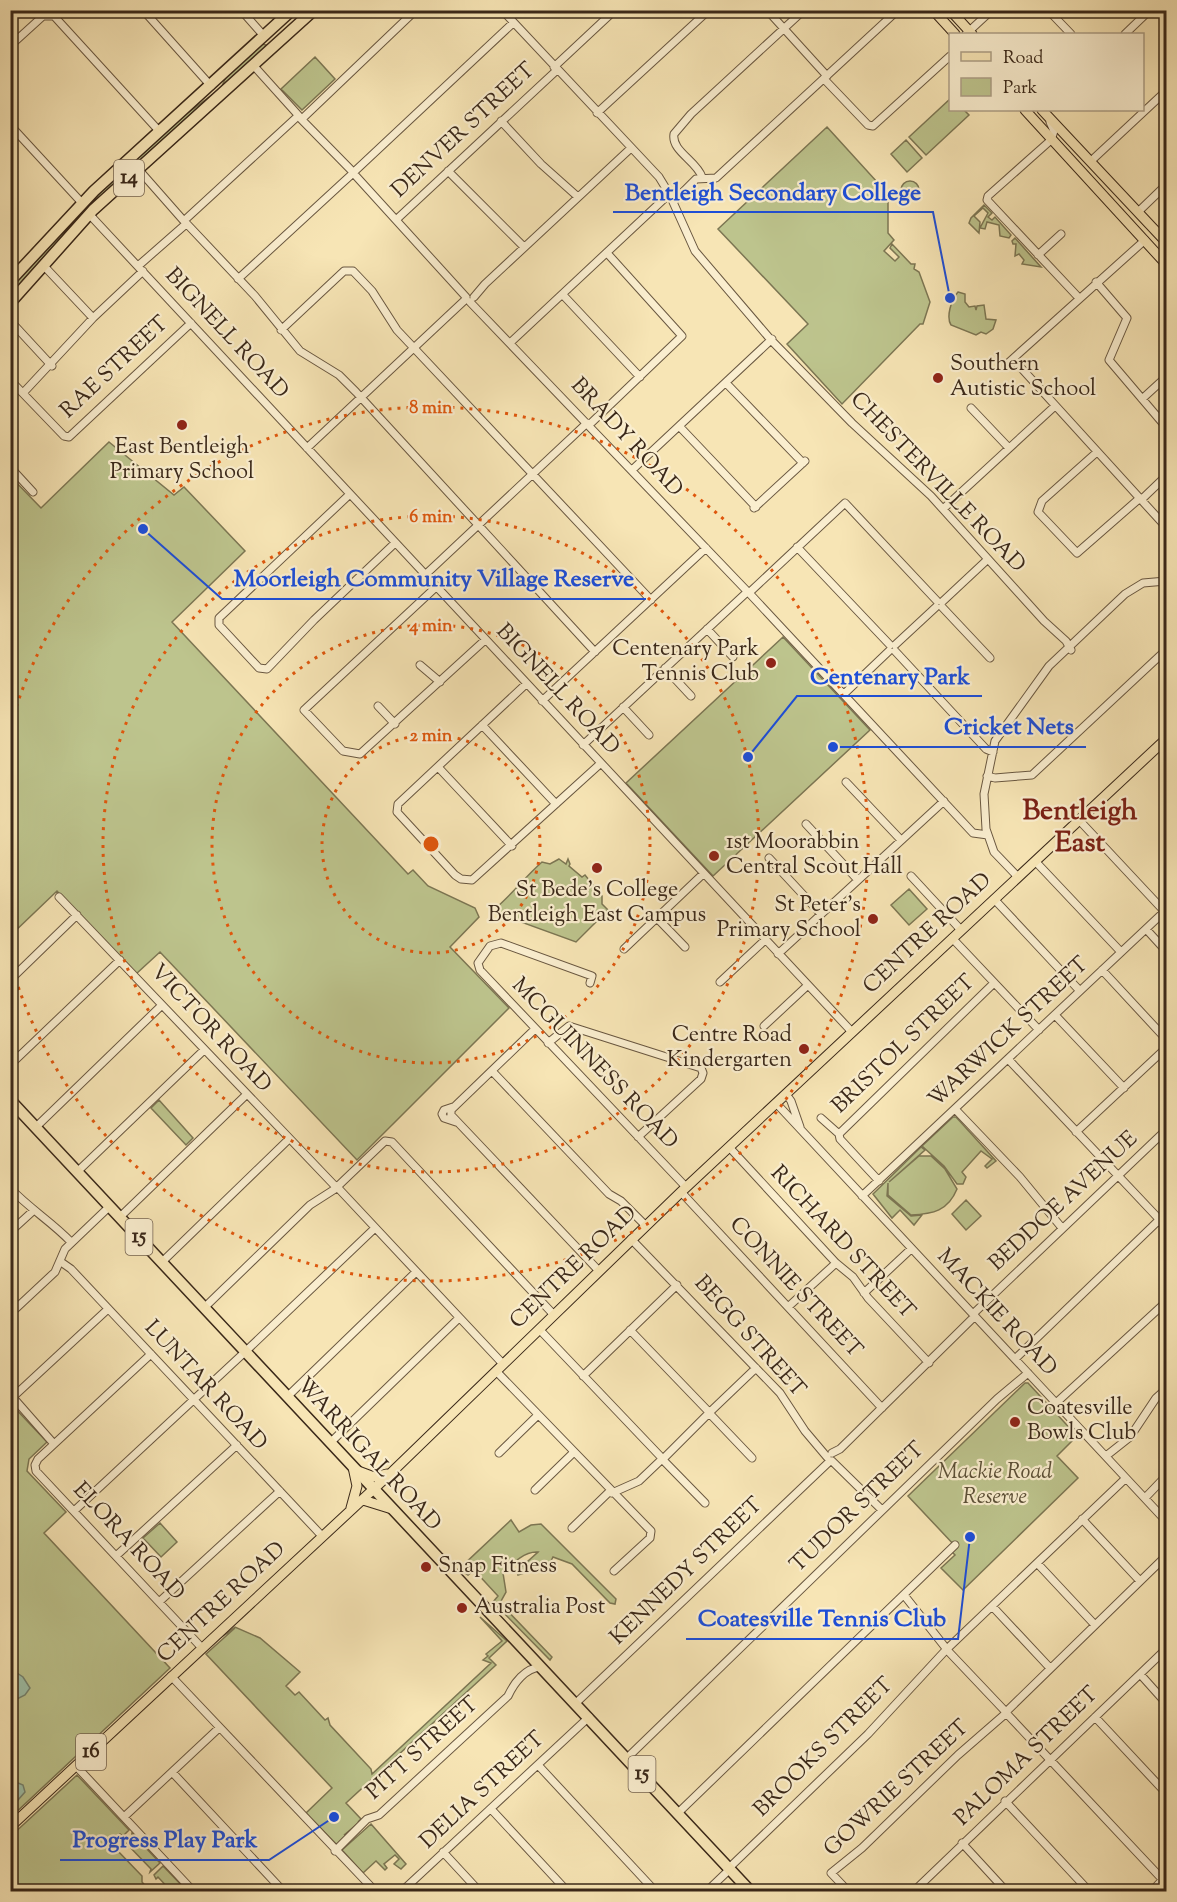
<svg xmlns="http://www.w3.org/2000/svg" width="1177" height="1902" font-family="'Sorts Mill Goudy',serif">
<rect width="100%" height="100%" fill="#f7e5b5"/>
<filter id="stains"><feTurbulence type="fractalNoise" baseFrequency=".00333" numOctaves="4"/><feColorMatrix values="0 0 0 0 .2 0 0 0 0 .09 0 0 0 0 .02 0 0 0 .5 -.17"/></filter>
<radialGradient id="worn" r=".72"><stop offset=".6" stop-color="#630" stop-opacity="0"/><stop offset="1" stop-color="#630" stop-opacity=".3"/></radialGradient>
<path fill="#bdc48d" stroke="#7c7653" stroke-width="1.5" d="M262,44L266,45L264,50L222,86L226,77Z
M315,57L335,79L302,110L281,89Z
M212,95L214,96L152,154L95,201L89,203L181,118Z
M950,99V110H964L969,115L926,155L909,137Z
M827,127L888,194V233L894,240L884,251L895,261L899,257L890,248L892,244L911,264H915L914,269L919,272L930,302L923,324H920L842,404L787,344L808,324L718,229Z
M906,140L922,158L907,172L891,154Z
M901 190a9 9 0 1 1 18 0a9 9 0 1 1-18 0Z
M984,205L992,213L988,217L992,220L995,217L1011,235L1009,238L1000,236L999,225L987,222L985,229L980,228L988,213L983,208L974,216L980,222L979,233L969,223L971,218Z
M81,208L78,219L11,294V287Z
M1015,238L1041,267L1022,264L1024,260L1019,254L1015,256L1016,244H1013L1012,241Z
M958,292L965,294V302L969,307L975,306L976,310L977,306L984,305L986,319L996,320L993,329L986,334L981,332L976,335L951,325C946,317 951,300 958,292Z
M109,442L174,495L184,487L245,551L172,622L408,874L413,870L428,886L475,908L479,917L450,947L509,1008L357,1160L160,952L136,974L57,891L11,935V477L41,508Z
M783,637L870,730L713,876L626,783Z
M559,859L566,864L568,859L570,864L569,866L582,877L585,875L602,896V904L608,910L576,942L499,914L497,907C514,892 526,876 542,862L550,864Z
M909,889L927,909L909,925L891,905Z
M159,1100L193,1138L186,1145L151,1108Z
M953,1117H956L996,1161L987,1168L985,1166L992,1159L981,1151L962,1172L966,1177L963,1184H957L944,1166L922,1146Z
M921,1147L925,1150L889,1182L919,1156H931L945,1169L957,1189C948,1211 933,1214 911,1215L888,1195V1183L887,1196L911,1216L922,1215L914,1225L900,1210L892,1218L873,1194Z
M966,1200L981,1216L966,1230L952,1214Z
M1025,1383H1028L1077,1436L1057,1456L1078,1478L963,1590L941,1568L955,1555L952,1552L956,1547L908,1496Z
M11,1404L47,1442L29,1459L27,1471L66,1512L44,1533L170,1668L11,1817Z
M511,1520L519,1532L531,1525L541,1524L616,1599L615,1604L610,1603L572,1564L553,1557L549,1565L518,1575L517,1571L538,1552C524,1551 512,1564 503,1573L506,1592L500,1603L552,1657L550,1660L493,1602L498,1596L474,1570L468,1575L459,1569Z
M160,1523L177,1542L161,1557L143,1538Z
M480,1617L507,1641L489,1658L496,1665L346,1803L361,1819L358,1822L362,1820L344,1835L353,1830L337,1845L306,1813L332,1788L206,1654L235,1628L217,1640L235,1627L260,1638L300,1672L286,1686L295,1695L299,1692L325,1720L328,1718L330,1725L371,1769L372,1774L491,1663L483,1660L488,1656L486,1654L502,1641Z
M77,1775L129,1830L123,1836L120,1834L109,1841L113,1846L117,1845L116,1849L142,1876V1882L150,1891H11V1836Z
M371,1824L406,1864L401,1869L394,1864L399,1859L395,1855L384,1864L387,1868L385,1870L376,1861L363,1873L342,1850Z
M132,1833L160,1863L150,1872L151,1869L125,1842L121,1843L131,1839Z
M163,1866L165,1868L187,1891H171L158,1877L156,1879L154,1875Z"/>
<path fill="#9ec0a8" stroke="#76836f" stroke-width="1.5" d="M11,1669L23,1677L30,1688L25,1695L11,1702Z
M11,1780L23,1785L25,1792L11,1808Z"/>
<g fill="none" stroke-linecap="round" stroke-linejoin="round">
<defs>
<path id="minor" d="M143,10L211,86
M241,10L264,36
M502,10L659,177L670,195
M767,10L827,76
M1048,10L1071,34
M966,34L992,10
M1125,34L1150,10
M10,46L43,16H54L160,132
M254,66L299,116
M554,67L615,10
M824,79L868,125L873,126L950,56
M597,113L709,10
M304,117L416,10
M301,119L351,170
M501,121L541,164L578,197
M1050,122L1054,131L1051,140L988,196L987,200L1079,298
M10,125L82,203
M1091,161L1166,91
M139,170L183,220
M355,171L513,23
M448,171L524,247
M355,175L466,297
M702,177C697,161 671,151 674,134L691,114L804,10
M674,201L696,179L716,178L898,10
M673,202L695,251L771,340L852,423L931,496L1044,621L1066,641L1071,650
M1138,212L1166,185
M89,214L852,1032
M187,218L298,116
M397,219L557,70
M187,224L255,296L300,351L339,375L356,392L595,652
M1038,255L1061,234
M44,266L93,318
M138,266L186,224
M238,279L351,175
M1096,282L1127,318L1109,360L1166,427
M563,295L640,377
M474,297L485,284L631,148
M470,302L746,590
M15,326L52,366
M281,330L344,271H353L372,291L397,330L651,600
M511,342L665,198
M1013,359L1166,527
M1007,364L1145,240
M12,382L64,436L69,437L191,323
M726,383L803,463
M24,392L93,318L143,271
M1142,399L1166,377
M971,408L1009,448
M589,425L682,336L607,253
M679,426L756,507
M307,448L466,299
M1097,452L1042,501L1038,512L1077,553L1140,498
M10,467L33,492
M632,470L772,339
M350,494L219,618V625L259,668L267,669L314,620L395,543
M1141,500L1166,476
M754,508L805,461
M943,509L1055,406
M797,547L890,645
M425,575L587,423
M436,587L304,710L343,751L360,754L485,640
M751,591L845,503L937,601
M750,594L973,833L988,835
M942,602L988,559
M942,607L990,658
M707,629L733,657
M895,645L936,607
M895,651L986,749L993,752
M420,665L440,682
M665,668L691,696
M526,684L398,804L397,812L455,875L461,879L472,880L600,764
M844,694L889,651
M542,701L706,548
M378,706L395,724
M623,707L649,735
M482,725L556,804
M583,745L746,593
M438,767L512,846
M987,776L995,778L1032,775L1166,650
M846,782L901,840
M1079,820L1165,912
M806,824L858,880
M769,858L821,914
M1035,861L1121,952
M911,876L961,930
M1018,877L994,852L986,829L984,794L995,741L1049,666L1125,594L1143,583L1166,581
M59,897L335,1186
M994,899L1080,991
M657,918L685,947
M1146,929L1166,951
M952,938L1039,1030
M624,949L703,874
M778,954L944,801
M1102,970L1166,1039
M10,980L77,915
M720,982L765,940
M590,983L592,976L501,943L490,946L478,963L480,970L686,1187
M1055,1015L1124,1088
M764,1026L808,985
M535,1029L451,1110V1115L599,1271
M548,1043L569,1026L701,1068L703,1073L701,1079L638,1137
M1008,1059L1159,1219
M10,1065L120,960
M492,1071L609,1194L621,1201L646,1226
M786,1094L791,1101L800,1127
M776,1103L1166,1521
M453,1107L444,1110L442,1114L444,1118L456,1122
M955,1109L1020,1177L1062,1228
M821,1118L839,1134L840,1139L879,1181
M35,1128L162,1005
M1076,1132L1166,1048
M839,1134L994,983
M729,1147L836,1263L853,1277L868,1298L929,1363
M77,1172L204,1050
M338,1186L385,1141L392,1142L554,1315
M10,1188C30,1209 52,1222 71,1242
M339,1189L503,1364
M681,1192L882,1408
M862,1196L1166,910
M1159 1220a3 3 0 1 1 6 0a3 3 0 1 1-6 0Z
M120,1217L246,1095
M10,1232L33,1211
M631,1239L780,1393L805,1431L827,1457
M61,1262L71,1269L322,1536
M162,1262L289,1139
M864,1293L911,1249
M205,1307L310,1205L335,1189
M788,1307L836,1263
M10,1314L55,1272L65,1249L110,1206
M973,1314L1166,1130
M539,1329L660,1456
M630,1330L708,1411
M246,1351L375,1228
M151,1354L38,1459L35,1465L36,1471L202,1648
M1015,1359L1159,1220
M496,1371L651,1531L650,1538L614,1571
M583,1376L677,1285
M10,1394L54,1444
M288,1396L416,1272
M13,1397L108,1309
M1056,1403L1166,1302
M711,1411L756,1368
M711,1415L752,1458
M331,1442L459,1318
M499,1453L538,1415
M832,1453L840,1449L975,1316
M1106,1456L1130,1437L1156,1398L1166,1389
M665,1457L707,1415
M664,1461L705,1503
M832,1461L882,1510
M535,1490L573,1453
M612,1493L639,1481L660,1461
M1145,1498L1166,1476
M74,1511L246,1351
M1082,1519L1140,1581
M572,1528L610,1491
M116,1556L237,1445
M1037,1563L1095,1625
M904,1595L945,1647
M159,1602L280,1491
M992,1606L1050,1668
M949,1647L1126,1478
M949,1652L1004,1710
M1140,1674L1166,1703
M171,1676L376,1892
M576,1703L830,1461
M1008,1710L1166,1556
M1008,1715L1163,1880
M1095,1717L1166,1793
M627,1758L997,1399L1028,1373
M538,1765L656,1892
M76,1766L194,1892
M172,1772L284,1892
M1005,1801L1090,1892
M491,1809L568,1892
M678,1813L955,1545
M124,1817L219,1728
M962,1843L1007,1892
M335,1851L367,1819L379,1815L508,1696C514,1683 525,1668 541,1667
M443,1852L480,1892
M729,1868L868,1734L944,1652
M401,1892L589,1717
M706,1892L730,1869
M849,1892L831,1873L862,1848L958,1755L1004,1715
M913,1892L1166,1649
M1151,1892L1166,1876"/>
<path id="major" d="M933,10L955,34
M950,10L972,34
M1025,110L1166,264
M1042,110L1166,242
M358,1471L374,1477L387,1474
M363,1500L392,1509
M351,1508L357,1486L353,1467
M10,1827L392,1472L681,1192L1166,739"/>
<path id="highway" d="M10,281L94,191L292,10
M10,303L93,210L314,10
M10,1100L751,1892"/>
</defs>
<use href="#minor" stroke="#695740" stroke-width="9"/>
<use href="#major" stroke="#3a2819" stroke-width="11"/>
<use href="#highway" stroke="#3a2819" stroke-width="13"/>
<use href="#minor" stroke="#faeecf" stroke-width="7"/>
<use href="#major" stroke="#f7e5b5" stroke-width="9"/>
<use href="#highway" stroke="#f7e5b5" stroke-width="10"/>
</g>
<g fill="none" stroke="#df570d" stroke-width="3" stroke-dasharray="3 6">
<circle cx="431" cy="844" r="109"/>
<circle cx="431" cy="844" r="219"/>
<circle cx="431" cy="844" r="328"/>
<path d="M11 724A437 437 0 1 1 11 964"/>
</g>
<g fill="#8f2418" stroke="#faeecf" stroke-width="2">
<circle cx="938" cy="378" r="6"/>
<circle cx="182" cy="425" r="6"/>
<circle cx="771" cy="663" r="6"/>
<circle cx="714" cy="856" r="6"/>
<circle cx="597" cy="868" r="6"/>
<circle cx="873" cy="919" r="6"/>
<circle cx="804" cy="1049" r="6"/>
<circle cx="1015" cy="1422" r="6"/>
<circle cx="426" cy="1567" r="6"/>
<circle cx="462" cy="1608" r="6"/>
</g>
<g text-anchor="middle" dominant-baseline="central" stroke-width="4.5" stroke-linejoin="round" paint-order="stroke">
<g fill="#faeecf" stroke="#746350" stroke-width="1.5">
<rect x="114" y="160" width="30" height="36" rx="4.5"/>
<rect x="125.5" y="1219" width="27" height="36" rx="4.5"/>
<rect x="76" y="1734" width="30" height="36" rx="4.5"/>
<rect x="628.5" y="1756" width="27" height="36" rx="4.5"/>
</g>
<g font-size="21" font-weight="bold" fill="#3a2819">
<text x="129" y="178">14</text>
<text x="139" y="1237">15</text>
<text x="91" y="1752">16</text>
<text x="642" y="1774">15</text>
</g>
<g font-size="22" fill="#3a2819" stroke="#faeecf">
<text transform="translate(464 131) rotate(-43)">DENVER STREET</text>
<text transform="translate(226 334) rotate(47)">BIGNELL ROAD</text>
<text transform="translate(115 368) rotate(-43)">RAE STREET</text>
<text transform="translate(626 438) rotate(47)">BRADY ROAD</text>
<text transform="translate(937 483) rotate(46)">CHESTERVILLE ROAD</text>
<text transform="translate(557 690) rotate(47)">BIGNELL ROAD</text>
<text transform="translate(928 934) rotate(-43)">CENTRE ROAD</text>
<text transform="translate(210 1029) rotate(47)">VICTOR ROAD</text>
<text transform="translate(1009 1033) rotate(-43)">WARWICK STREET</text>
<text transform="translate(904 1045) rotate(-44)">BRISTOL STREET</text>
<text transform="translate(594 1064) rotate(46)">MCGUINNESS ROAD</text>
<text transform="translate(1064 1202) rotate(-43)">BEDDOE AVENUE</text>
<text transform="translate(842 1243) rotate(47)">RICHARD STREET</text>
<text transform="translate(574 1268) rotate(-44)">CENTRE ROAD</text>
<text transform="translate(795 1288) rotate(47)">CONNIE STREET</text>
<text transform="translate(996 1313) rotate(47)">MACKIE ROAD</text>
<text transform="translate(749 1337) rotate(48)">BEGG STREET</text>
<text transform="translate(205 1386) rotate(47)">LUNTAR ROAD</text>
<text transform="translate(368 1455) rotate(47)">WARRIGAL ROAD</text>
<text transform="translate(858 1508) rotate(-44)">TUDOR STREET</text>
<text transform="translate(128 1542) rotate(47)">ELORA ROAD</text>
<text transform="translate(687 1572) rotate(-44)">KENNEDY STREET</text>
<text transform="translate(222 1603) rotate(-43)">CENTRE ROAD</text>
<text transform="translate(824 1748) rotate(-45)">BROOKS STREET</text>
<text transform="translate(423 1749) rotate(-42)">PITT STREET</text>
<text transform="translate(1027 1757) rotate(-44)">PALOMA STREET</text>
<text transform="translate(897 1789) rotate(-43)">GOWRIE STREET</text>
<text transform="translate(483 1791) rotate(-43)">DELIA STREET</text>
</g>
<g font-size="22" fill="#3a2819" stroke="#faeecf" text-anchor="start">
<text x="950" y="365">Southern<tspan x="950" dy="25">Autistic School</tspan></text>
<text x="182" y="448" text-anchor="middle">East Bentleigh<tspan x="182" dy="25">Primary School</tspan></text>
<text x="759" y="650" text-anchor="end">Centenary Park<tspan x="759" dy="25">Tennis Club</tspan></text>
<text x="726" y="843">1st Moorabbin<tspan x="726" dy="25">Central Scout Hall</tspan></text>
<text x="597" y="891" text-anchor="middle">St Bede's College<tspan x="597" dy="25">Bentleigh East Campus</tspan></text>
<text x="861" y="906" text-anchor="end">St Peter's<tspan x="861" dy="25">Primary School</tspan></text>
<text x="792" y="1036" text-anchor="end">Centre Road<tspan x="792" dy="25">Kindergarten</tspan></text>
<text x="1027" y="1409">Coatesville<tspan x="1027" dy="25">Bowls Club</tspan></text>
<text x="438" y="1567">Snap Fitness</text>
<text x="474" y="1608">Australia Post</text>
</g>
<g font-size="22" font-style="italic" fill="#5b4f36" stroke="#faeecf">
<text x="995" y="1473">Mackie Road<tspan x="995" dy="25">Reserve</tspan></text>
</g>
<g font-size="28" font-weight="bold" fill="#7a1f14" stroke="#faeecf">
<text x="1080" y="812">Bentleigh<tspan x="1080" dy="32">East</tspan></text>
</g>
</g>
<circle cx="431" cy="844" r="9" fill="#df570d" stroke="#faeecf" stroke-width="3"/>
<g font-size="18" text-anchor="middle" font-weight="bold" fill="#df570d" stroke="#faeecf" stroke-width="4.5" stroke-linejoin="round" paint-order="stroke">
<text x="431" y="413">8 min</text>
<text x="431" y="522">6 min</text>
<text x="431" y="631">4 min</text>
<text x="431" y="741">2 min</text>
</g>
<path fill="none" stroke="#1d4ed8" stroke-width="2" d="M950 298L933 212H613M143 529L222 599H646M748 757L797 696H982M833 747L932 747H1086M970 1537L958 1639H686M334 1817L269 1860H60"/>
<g fill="#1d4ed8" stroke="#faeecf" stroke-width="2">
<circle cx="950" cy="298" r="6"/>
<circle cx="143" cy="529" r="6"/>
<circle cx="748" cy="757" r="6"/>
<circle cx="833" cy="747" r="6"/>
<circle cx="970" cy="1537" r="6"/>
<circle cx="334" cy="1817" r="6"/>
</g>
<g font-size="24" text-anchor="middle" font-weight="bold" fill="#1d4ed8" stroke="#faeecf" stroke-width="4.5" stroke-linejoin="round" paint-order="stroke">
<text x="773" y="200">Bentleigh Secondary College</text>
<text x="434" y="586">Moorleigh Community Village Reserve</text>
<text x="890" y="684">Centenary Park</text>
<text x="1009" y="734">Cricket Nets</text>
<text x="822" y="1626">Coatesville Tennis Club</text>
<text x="165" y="1847">Progress Play Park</text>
</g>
<rect width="1177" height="1902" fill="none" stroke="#f7e5b5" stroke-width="36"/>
<rect x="12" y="12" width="1153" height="1878" fill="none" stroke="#3a2819" stroke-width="3"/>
<rect x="18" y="18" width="1141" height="1866" fill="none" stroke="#3a2819" stroke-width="1.5"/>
<rect x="949" y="33" width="195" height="78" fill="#faeecf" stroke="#ad9f86" stroke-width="1.5"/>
<rect x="961" y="52" width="30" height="9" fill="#f7e5b5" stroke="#ad9f86" stroke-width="1.5"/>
<text x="1003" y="63" font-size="18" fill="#3a2819">Road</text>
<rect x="961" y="78" width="30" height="18" fill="#bdc48d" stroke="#ad9f86" stroke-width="1.5"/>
<text x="1003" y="93" font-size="18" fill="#3a2819">Park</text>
<rect width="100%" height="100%" filter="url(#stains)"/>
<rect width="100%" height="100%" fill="url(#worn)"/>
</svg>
